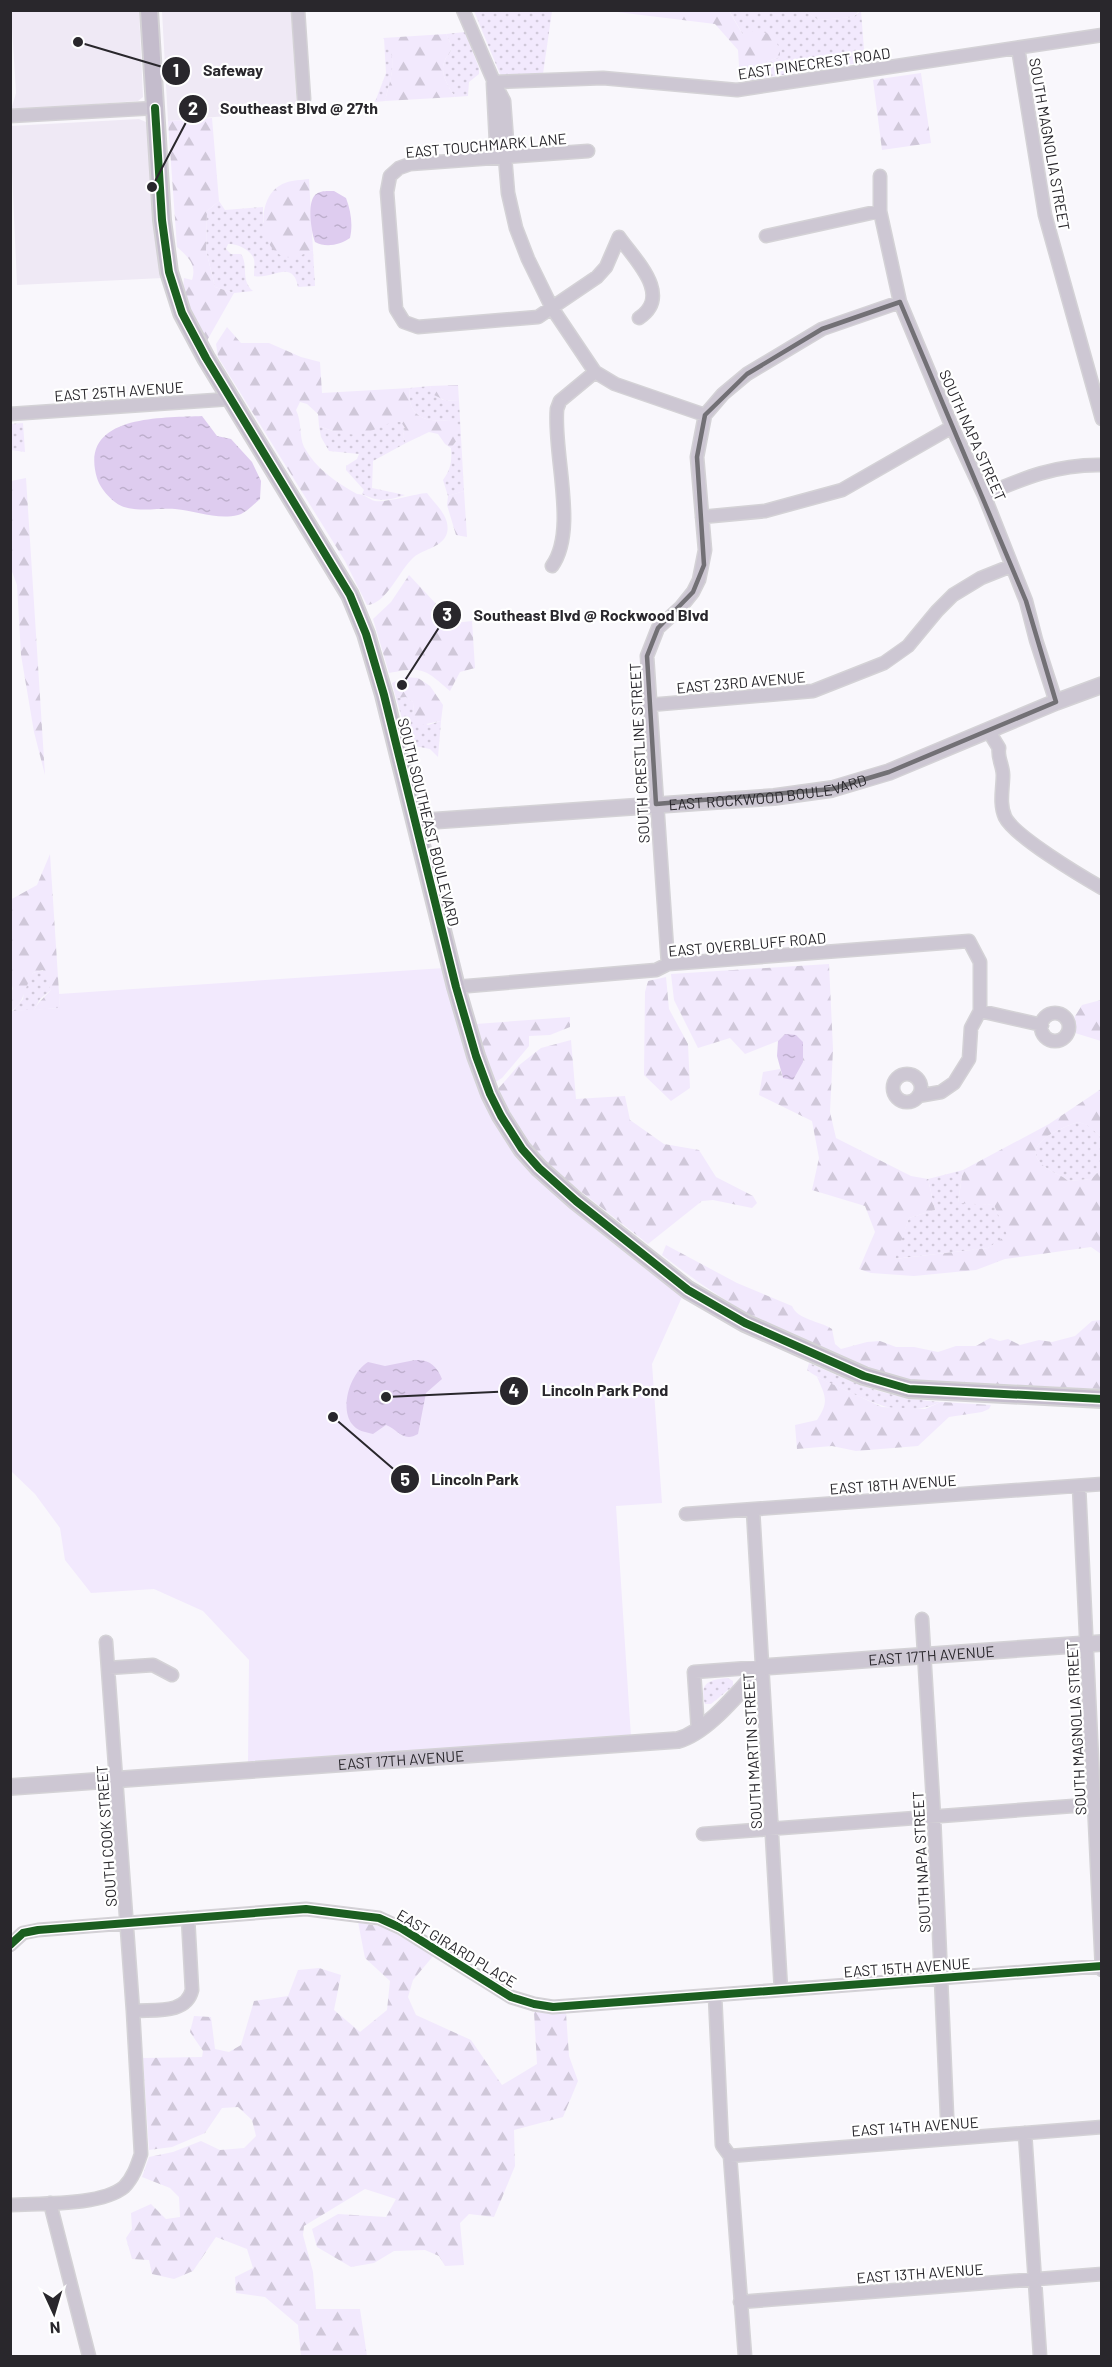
<svg xmlns="http://www.w3.org/2000/svg" width="1112" height="2367" font-family="Barlow,sans-serif">
<defs>
<pattern id="grass-dots" width="8" height="8" patternUnits="userSpaceOnUse" patternTransform="scale(1.5)"><rect width="8" height="8" fill="#f2e9fd"/><path d="M2 2h.1M6 6h.1" fill="none" stroke="#d0c8d9" stroke-width="1.8" stroke-linecap="round"/></pattern>
<pattern id="forest-firs" width="22" height="20" patternUnits="userSpaceOnUse" patternTransform="scale(1.5)"><rect width="22" height="20" fill="#f2e9fd"/><path d="M5 1l3.5 6h-7zM16 11l3.5 6h-7z" fill="#d0c8d9"/></pattern>
<pattern id="water-ripples" width="26" height="14" patternUnits="userSpaceOnUse" patternTransform="scale(1.5)"><rect width="26" height="14" fill="#deccef"/><path d="M2 4q2-2 4 0t4 0M15 11q2-2 4 0t4 0" fill="none" stroke="#beafcd"/></pattern>
</defs>
<rect width="100%" height="100%" fill="#f9f7fc"/>
<path fill="#efe9f5" d="M11,11H139L143,97L138,101L11,110L16,93Z
M162,11H291L297,110L168,121Z
M139,119L146,122L148,126L158,247L163,278L17,285L10,126Z"/>
<path fill="url(#grass-dots)" d="M729,10L804,11L819,20L853,17L861,11L865,62L751,80C753,67 768,60 780,57L743,35Z
M474,11H552L543,74L505,77L500,74Z
M465,32L479,68V74L469,82L468,96L455,97C448,86 439,73 445,60C447,55 451,54 451,47C451,43 448,38 446,34Z
M384,38C400,57 390,79 385,101L375,102L386,73Z
M219,201L225,210L263,207V222L295,257L313,250L315,286L298,287C293,258 272,280 254,276C254,271 255,264 254,259C251,250 237,243 228,244L226,249L231,254H241C249,266 240,280 253,291L234,293L215,287L206,250L207,211Z
M430,386L433,394L443,400L459,401L464,491L448,496L443,480C451,469 452,461 451,448L457,440L449,420C425,423 406,416 410,388Z
M391,421L401,422L405,428L403,436L406,443L373,461L372,488L405,495C388,501 378,502 362,494L364,490L346,470V466L357,459L359,454L329,451L321,437L319,426C347,438 364,434 391,421Z
M23,423L25,452L11,450V424Z
M406,697L413,702L414,716L428,725L441,721L438,757L430,749L410,745L396,698Z
M44,970L51,990L40,999L34,1010L13,1011L23,999L25,984L33,973Z
M1078,1122L1088,1125L1100,1136V1170L1091,1179L1068,1181C1062,1175 1055,1174 1048,1169C1014,1147 1060,1128 1078,1122Z
M963,1170L958,1202L994,1205L1008,1235L988,1248L894,1259L909,1218L935,1210L928,1179Z
M809,1363C857,1384 886,1398 941,1402C904,1418 879,1406 845,1390C832,1384 819,1379 807,1370Z
M728,1678L733,1681V1686L711,1704H705C699,1682 709,1680 728,1678Z"/>
<path fill="url(#forest-firs)" fill-rule="evenodd" d="M609,11H729L743,35L756,30L773,35L780,50V57C768,60 753,67 751,80L740,81L738,50L715,24Z
M804,11H859L853,17L819,20Z
M446,34C448,38 451,43 451,47C451,54 447,55 445,60C439,73 448,86 455,97L385,101C390,79 400,57 383,38Z
M921,73L931,143L882,150L873,80Z
M212,118L219,201L207,211L206,250L215,287L234,293L204,346L183,289L184,278L192,280C197,264 188,257 177,247L168,121Z
M309,179L313,250C308,252 301,256 296,257C259,264 251,195 285,183C292,180 301,180 309,179Z
M227,327L241,343H269L301,357L320,362L322,393L410,388C406,416 425,423 449,420L456,427L457,440L451,448L445,444L438,434L429,432L406,443L403,436L405,428L401,422C388,421 380,428 368,432C352,438 334,432 319,426L318,414L307,404L300,402L296,410C302,422 299,436 304,447C316,469 336,482 357,494C365,494 368,499 375,501C386,503 414,494 427,493C435,504 451,517 447,533C443,547 424,549 414,557C399,570 387,604 367,605L345,561L218,357L216,344Z
M458,385L459,401L444,400L432,394L430,386Z
M26,478L45,775L34,732L21,655L17,585L11,569V481Z
M464,491L467,537L456,535L447,505L448,496Z
M409,575L454,623L472,621L475,668L460,672L450,691C425,669 423,666 389,673L373,619L391,602Z
M405,677L418,678L430,686L443,705L441,721L421,725L414,716L413,702L406,697L396,698L392,683Z
M50,854L60,1008L34,1010C39,1001 45,997 51,990L43,970L33,973C24,987 25,1003 11,1011V991L13,989L10,978V900L37,885Z
M829,964L833,1049L830,1112L836,1138L911,1176L928,1179L935,1210L909,1218L895,1259L988,1248L1007,1235L994,1205L958,1203L963,1170L1049,1124L1101,1089V1254L1091,1247L1005,1259L976,1270L914,1276L871,1273L859,1269L875,1232L865,1206L812,1190L819,1158L812,1121L759,1095L763,1072L780,1069L783,1078L785,1034L778,1041L745,1054L730,1038L698,1048L674,1000L671,974ZM1078,1122L1087,1125L1100,1136V1170L1091,1179L1068,1181C1062,1175 1055,1174 1048,1169C1014,1147 1060,1128 1078,1122Z
M666,977L669,1009L688,1044L690,1088L671,1101L644,1075L645,992L648,981Z
M1101,1000V1041L1075,1033L1074,1018L1082,1005Z
M570,1017V1027L550,1035L529,1036V1046L502,1078L494,1083L476,1024Z
M571,1040L576,1099L625,1096L630,1120L664,1144L699,1150L716,1177L753,1196L757,1203L752,1208L713,1200L702,1201L648,1244L547,1165L519,1130L497,1090L518,1066L541,1048Z
M666,1245L737,1283L792,1306C798,1320 820,1321 832,1329L835,1344L841,1349L867,1342L880,1341L896,1347H914L938,1352L956,1346H976L990,1338L1000,1341L1008,1339L1020,1345L1039,1340L1052,1342L1075,1336L1092,1321L1101,1320V1389L912,1380C821,1361 735,1312 662,1255Z
M817,1377L882,1407L925,1409L941,1402L991,1405L989,1409L982,1412L949,1417L918,1446L856,1451L832,1446L797,1449L795,1425L817,1420C829,1402 826,1397 817,1377Z
M358,1922L388,1928L434,1955L413,1980L408,1997L416,2015L471,2040L502,2085L537,2064L534,2012L566,2013L569,2056L578,2081L563,2117L514,2130L515,2166L494,2217L469,2214L460,2223L464,2265L445,2266L439,2256L425,2250L394,2251L374,2263L351,2267L317,2247L312,2229L338,2214L386,2217L396,2199L365,2189L304,2226L303,2235L313,2272L316,2309H360L367,2356H301L298,2325L265,2297L236,2293L235,2277L253,2268L247,2249L216,2237L193,2271L174,2279L152,2274L149,2260L132,2259L126,2238L132,2229L131,2213L151,2204L166,2219L180,2217L179,2197L170,2188L142,2177L149,2157L173,2152L201,2141L220,2150L244,2148L256,2136L252,2120L238,2107L222,2108L205,2133L172,2147L149,2150L143,2058L202,2057L203,2051L190,2032L194,2016L211,2017L215,2049L229,2052L241,2045L254,2001L288,1996L298,1970L319,1968L341,1975L334,2010L360,2032L387,2010L390,1981L365,1958Z"/>
<path fill="#f2e9fd" d="M444,968C456,1011 464,1059 483,1099C522,1182 612,1241 682,1297L652,1364L662,1503L616,1506L631,1737L248,1764L249,1660L203,1611L154,1589L91,1593L65,1560L60,1528L35,1494L11,1471L10,1011L60,1008L59,994Z"/>
<path fill="url(#water-ripples)" d="M334,191L346,198C351,211 353,225 350,238C340,245 326,248 315,242C311,231 307,203 315,195C320,190 328,191 334,191Z
M202,416L217,436L231,439L252,462L261,481L260,499C254,504 246,513 238,515C217,520 196,511 175,509C159,508 140,512 124,507C114,504 100,489 97,478C78,414 163,418 202,416Z
M785,1034L796,1035L803,1042V1062L793,1080L783,1078L777,1056L778,1041Z
M415,1360C429,1359 437,1366 442,1379L426,1393L418,1434C403,1443 398,1429 386,1425L373,1434C365,1432 357,1431 352,1424C339,1407 351,1372 368,1362L385,1366Z"/>
<g fill="none" stroke-linecap="round" stroke-linejoin="round">
<defs>
<path id="minor" d="M298,10L304,99
M463,10L494,82L504,101L507,141L505,157L508,193L516,228L528,259L552,308L595,372L615,384L705,415
M1018,48L1045,215L1102,419
M494,82L603,78L737,90L1102,35
M493,83L496,142L505,157
M10,116L155,108
M588,151L410,164L399,168L390,176L387,192L396,309L404,322L418,327L538,317L597,277L606,267L619,237C635,260 673,295 639,318
M880,176V211L900,302L952,427L984,495L1026,601L1036,640L1056,702
M766,236L880,211
M10,414L230,399
M984,495C1024,478 1057,464 1102,465
M702,517L765,511L842,490L952,427
M552,566C578,530 553,454 557,409L560,401L595,372
M649,705L813,691L884,663L908,646L937,611L953,595L981,578L1011,566
M988,730L999,748C997,757 1003,766 1003,775C1003,788 999,804 1005,817C1014,836 1081,876 1102,888
M668,964L647,656L658,628L681,607L693,592L699,580L705,550L697,457L705,415L723,394L747,374L822,329L900,302
M456,987L656,970L668,964L969,941L980,962V1011L971,1028L969,1059L954,1083L941,1092L918,1096
M980,1011L1042,1025
M1041 1027a14 14 0 1 1 28 0a14 14 0 1 1-28 0Z
M893 1088a14 14 0 1 1 28 0a14 14 0 1 1-28 0Z
M1079,1486L1102,1970
M753,1510L781,1990
M686,1514L1102,1484
M922,1619L934,1817L948,2139
M108,1668L153,1665L172,1675
M698,1731L694,1672L762,1667
M703,1834L1100,1804
M10,1945L23,1933L38,1930L306,1909L379,1918L401,1928L511,1997L534,2004L553,2007L1102,1966
M715,1995L722,2145L730,2156L745,2356
M133,2011C154,2009 186,2015 192,1990L188,1918
M1025,2133L1040,2356
M730,2156L1102,2127
M50,2203L89,2356
M10,2205C40,2203 101,2206 124,2187C133,2178 137,2166 141,2154L133,2011L106,1642
M740,2302L1102,2274"/>
<g id="tertiary">
<path id="s1" d="M415,822L774,797L832,789L889,772L1056,702L1102,685"/>
<path id="s2" d="M10,1787L678,1740C708,1732 740,1690 762,1667L1102,1643"/>
</g>
<path id="secondary" d="M149,10L162,220L169,272L182,313L206,358L350,595L366,634L384,695L456,987L476,1056L490,1094L501,1116L522,1149L539,1168L576,1201L688,1290L745,1323L864,1376L909,1389L1102,1399"/>
</defs>
<use href="#minor" stroke="#d4d2d6" stroke-width="15"/>
<use href="#tertiary" stroke="#d4d2d6" stroke-width="18"/>
<use href="#secondary" stroke="#d4d2d6" stroke-width="20"/>
<use href="#minor" stroke="#cdc7d3" stroke-width="12"/>
<use href="#tertiary" stroke="#cdc7d3" stroke-width="15"/>
<use href="#secondary" stroke="#c4bccc" stroke-width="16"/>
<defs>
<path id="cycleway" d="M155,108L162,220L169,272L182,313L206,358L350,595L366,634L384,695L456,987L476,1056L490,1094L501,1116L522,1149L539,1168L576,1201L688,1290L745,1323L864,1376L909,1389L1102,1399
M10,1945L23,1933L38,1930L306,1909L379,1918L401,1928L511,1997L534,2004L553,2007L1102,1966"/>
</defs>
<use href="#cycleway" stroke="#fff" stroke-width="11"/>
<use href="#cycleway" stroke="#1b5e20" stroke-width="8"/>
</g>
<path fill="none" stroke="#727075" stroke-width="4.5" stroke-linejoin="round" d="M900,302L1026,601L1056,702L889,772L832,789L656,804L647,656L658,628L693,592L704,565L697,457L705,415L747,374L822,329Z"/>
<g text-anchor="middle" dominant-baseline="central" stroke-width="4.5" stroke-linejoin="round" paint-order="stroke">
<g font-size="15" fill="#29272c" stroke="#fff">
<text transform="translate(814 63) rotate(-8)">EAST PINECREST ROAD</text>
<text transform="translate(1050 144) rotate(80)">SOUTH MAGNOLIA STREET</text>
<text transform="translate(486 145) rotate(-5)">EAST TOUCHMARK LANE</text>
<text transform="translate(119 391) rotate(-4)">EAST 25TH AVENUE</text>
<text transform="translate(973 435) rotate(66)">SOUTH NAPA STREET</text>
<text transform="translate(741 682) rotate(-5)">EAST 23RD AVENUE</text>
<text transform="translate(639 753) rotate(-93)">SOUTH CRESTLINE STREET</text>
<text stroke="none"><textPath href="#s1" startOffset="354">EAST ROCKWOOD BOULEVARD</textPath></text>
<text transform="translate(429 822) rotate(76)">SOUTH SOUTHEAST BOULEVARD</text>
<text transform="translate(747 944) rotate(-5)">EAST OVERBLUFF ROAD</text>
<text transform="translate(893 1484) rotate(-4)">EAST 18TH AVENUE</text>
<text stroke="none"><textPath href="#s2" startOffset="952">EAST 17TH AVENUE</textPath></text>
<text transform="translate(1076 1728) rotate(-93)">SOUTH MAGNOLIA STREET</text>
<text transform="translate(752 1751) rotate(-93)">SOUTH MARTIN STREET</text>
<text stroke="none"><textPath href="#s2" startOffset="392">EAST 17TH AVENUE</textPath></text>
<text transform="translate(106 1836) rotate(-94)">SOUTH COOK STREET</text>
<text transform="translate(921 1862) rotate(-93)">SOUTH NAPA STREET</text>
<text transform="translate(457 1948) rotate(31)">EAST GIRARD PLACE</text>
<text transform="translate(907 1967) rotate(-4)">EAST 15TH AVENUE</text>
<text transform="translate(915 2126) rotate(-4)">EAST 14TH AVENUE</text>
<text transform="translate(920 2273) rotate(-4)">EAST 13TH AVENUE</text>
</g>
</g>
<path fill="none" stroke="#29272c" stroke-width="2" d="M78 42L176 71M152 187L193 109M402 685L447 615M386 1397L514 1391M333 1417L405 1479"/>
<g fill="#29272c" stroke="#fff" stroke-width="2">
<circle cx="78" cy="42" r="6"/>
<circle cx="152" cy="187" r="6"/>
<circle cx="402" cy="685" r="6"/>
<circle cx="386" cy="1397" r="6"/>
<circle cx="333" cy="1417" r="6"/>
<circle cx="176" cy="71" r="15"/>
<circle cx="193" cy="109" r="15"/>
<circle cx="447" cy="615" r="15"/>
<circle cx="514" cy="1391" r="15"/>
<circle cx="405" cy="1479" r="15"/>
</g>
<g font-size="18" text-anchor="middle" font-weight="bold" fill="#fff">
<text x="176" y="77">1</text>
<text x="193" y="115">2</text>
<text x="447" y="621">3</text>
<text x="514" y="1397">4</text>
<text x="405" y="1486">5</text>
</g>
<g font-size="16" text-anchor="middle" font-weight="bold" fill="#29272c" stroke="#fff" stroke-width="4.5" stroke-linejoin="round" paint-order="stroke">
<text x="233" y="76">Safeway</text>
<text x="299" y="114">Southeast Blvd @ 27th</text>
<text x="591" y="621">Southeast Blvd @ Rockwood Blvd</text>
<text x="605" y="1396">Lincoln Park Pond</text>
<text x="475" y="1485">Lincoln Park</text>
</g>
<rect width="1112" height="2367" fill="none" stroke="#29272c" stroke-width="24"/>
<g transform="translate(54 2313) rotate(176)" stroke="#ffffff" stroke-width="4.5" paint-order="stroke">
<path d="M0-4.5L10 22L0 15L-10 22Z" fill="#29272c"/>
<text y="-9" font-size="16" font-weight="bold" text-anchor="middle" fill="#29272c">N</text>
</g>
</svg>
